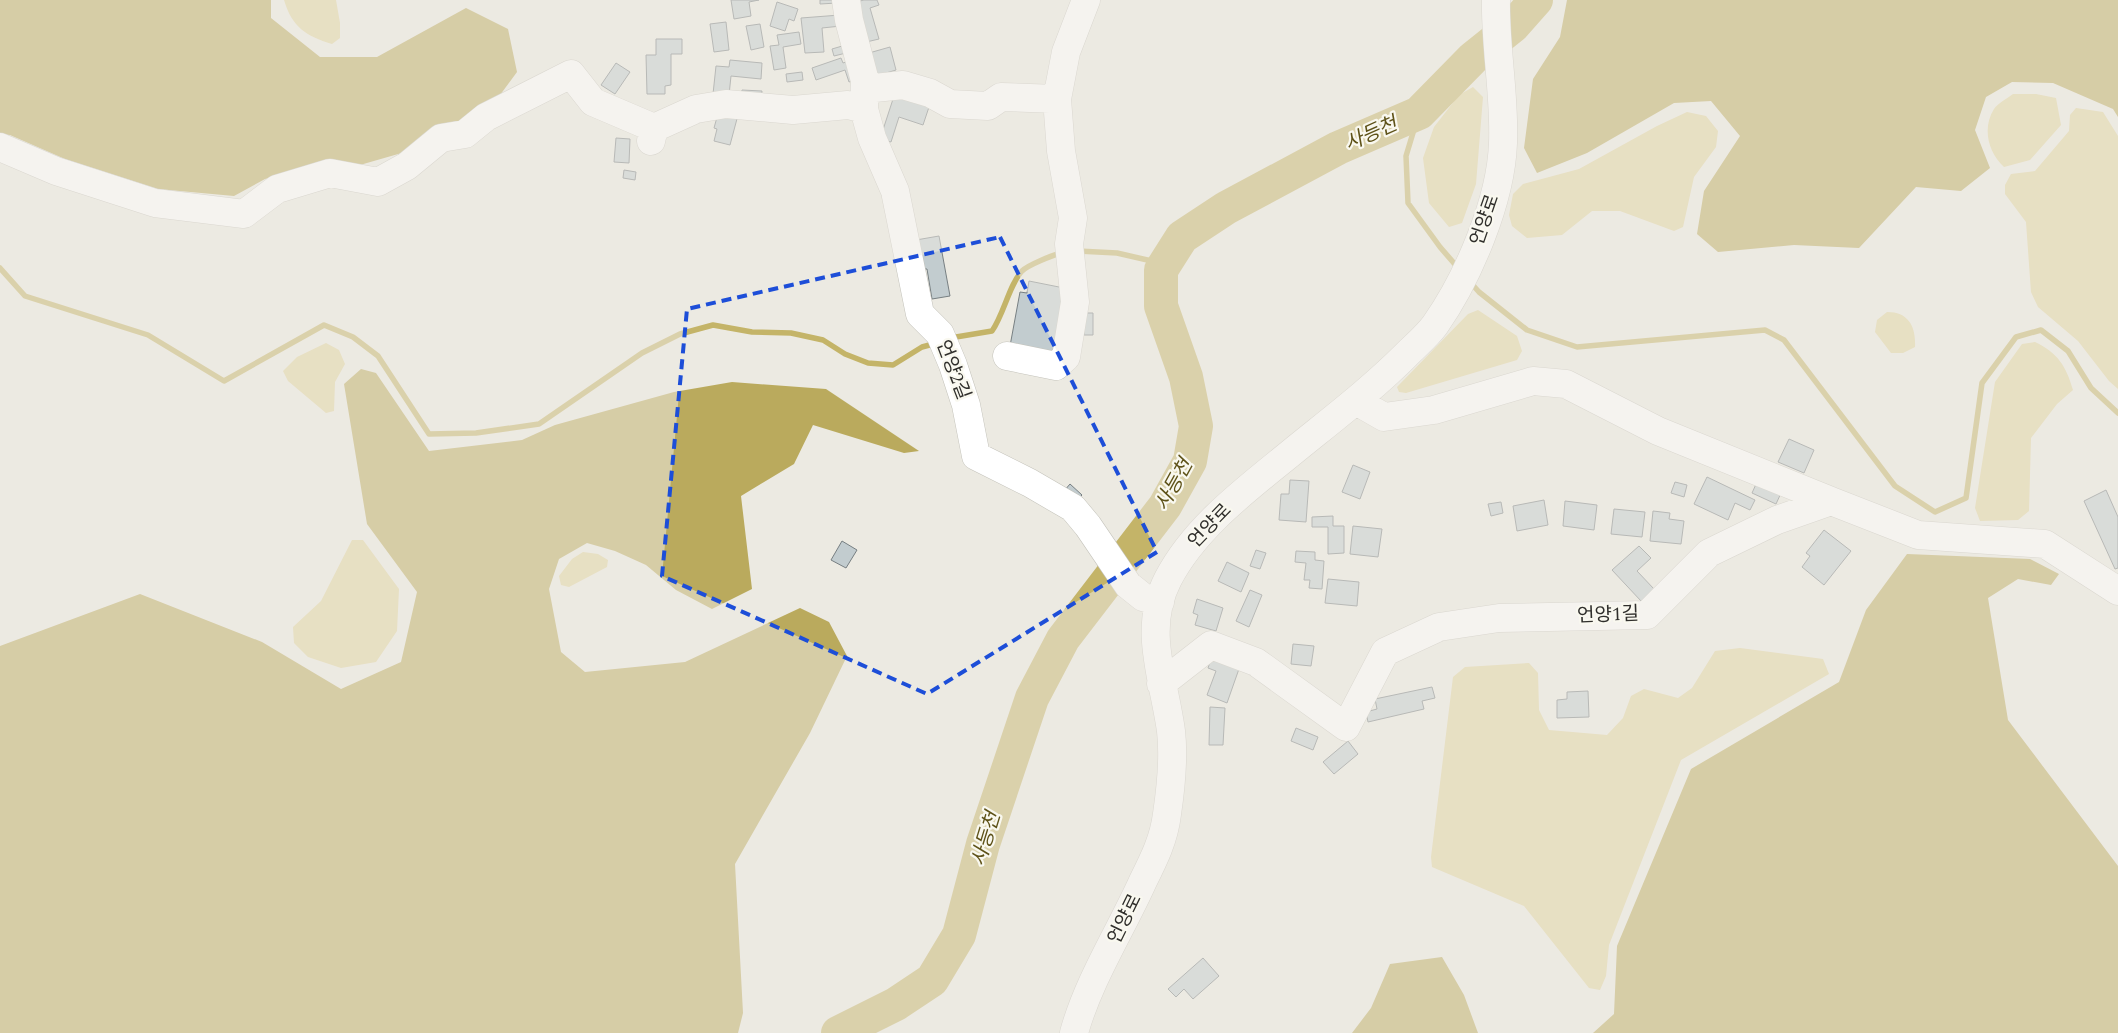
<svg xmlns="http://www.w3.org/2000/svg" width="2118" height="1033" font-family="Spectral,'Noto Sans KR',serif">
<rect width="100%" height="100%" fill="#eceae2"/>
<path fill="#e0d49d" d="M284,0H336L340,23V38L332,44C306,36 292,27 284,0Z
M1473,87L1483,97L1476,184L1462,223L1449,227L1429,203L1423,158L1434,127L1459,95Z
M2013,94H2036L2056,98L2061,125L2030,160L2004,167C1988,152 1982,128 1994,109C1998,103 2008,98 2013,94Z
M2076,108L2103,112L2118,136V389L2109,381L2078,341L2038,307L2031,292L2026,222L2005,194V185L2011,174L2035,171L2069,131L2070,115Z
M1687,112L1706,116L1718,131L1716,147L1694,177L1683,227L1674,231L1620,211H1592L1562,235L1527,238L1512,226L1509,215L1513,194L1523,184L1579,169L1657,126Z
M1478,310L1517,336L1522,351L1517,360L1406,393L1399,392L1397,387L1468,314Z
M1887,312C1909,312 1916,327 1915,347L1903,353H1891L1875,332L1877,320Z
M2035,342C2058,353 2066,366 2073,390L2057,404L2031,438L2029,511L2018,520L1980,521L1975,508L1995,382L2022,344Z
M326,343L339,350L345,364L335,382L334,411L326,413L288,381L283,371L297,357Z
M352,540H363L399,589L397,631L376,662L341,668L308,657L294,643L293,627L321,601Z
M583,552L598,554L608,560L607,567L569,587L561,585L559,576L572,559Z
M1740,648L1823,659L1829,674L1681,760L1609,945L1606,976L1600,990L1589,988L1524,906L1432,867L1431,857L1453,677L1465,667L1529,663L1538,673L1539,710L1549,730L1607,735L1623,718L1631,696L1644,689L1678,698L1692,688L1715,651Z"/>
<path fill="#baaa5d" d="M0,0H271V18L320,57H377L466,8L508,29L517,72L500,95L464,121L412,150L353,167L315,166L265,179L234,196L158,189L65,159L10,135L0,134Z
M1567,0H2118V117L2113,109L2053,83L2012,82L1986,97L1975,130L1990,168L1961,191L1916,187L1859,248L1794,245L1718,252L1697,234L1704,191L1740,136L1711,101L1674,103L1587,153L1537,173L1524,148L1533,79L1560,37Z
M361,369L376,373L429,451L522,440L555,425L674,392L732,382L826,389L919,451L904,453L813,425L794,464L741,496L752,589L712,609L676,590L646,565L615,551L587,543L559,559L549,589L561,652L585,672L685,662L800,608L829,622L847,656L810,733L735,864L743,1013L738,1033H0V646L140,594L262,642L341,689L401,662L417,592L367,524L344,384Z
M1907,554L2030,559L2059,574L2051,585L2018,579L1988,598L2008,720L2118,866V1033H1593L1614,1014L1617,946L1691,769L1839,682L1866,610Z
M1442,957L1464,995L1478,1033H1352L1371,1008L1390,964Z"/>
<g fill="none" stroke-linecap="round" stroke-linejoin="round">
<path stroke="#c4b468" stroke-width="5.5" d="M1419,113L1406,156L1408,203L1440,247L1459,269
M1078,251L1117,253L1165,264
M0,268L25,296L148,335L224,381L324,325L353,337L378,356L429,434L476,433L539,424L642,353L680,334L713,325L752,332L791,333L823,340L845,354L868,363L893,365L922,347L937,343
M1470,282L1479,292L1527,330L1577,347L1765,330L1784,340L1895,486L1935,512L1966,498L1982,383L2016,337L2041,330L2068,351L2091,388L2118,413
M950,338L992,331C1004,314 1009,285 1022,271C1028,265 1053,255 1061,253"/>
<path stroke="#c4b468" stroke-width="34" d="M838,1033L896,1004L932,980L959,935L983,844L1032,698L1063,639L1165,506L1190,461L1196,426L1186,377L1161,306V270L1182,237L1226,208L1338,148L1419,113L1473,58L1513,26L1536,0"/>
</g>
<path fill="#c2cccf" stroke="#777f82" d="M731,0H759L749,2L751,16L734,19Z
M820,0H837V3L820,4Z
M864,0H877L879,5L870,8L879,39L862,43L856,2Z
M777,2L798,9L794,21L789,19L785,31L770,26Z
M840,15L841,26L822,28L824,52L805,53L801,18Z
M726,22L729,50L714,52L710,24Z
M760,24L764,47L751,50L746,26Z
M799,32L801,44L783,47L786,68L774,70L770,46L779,45L777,35Z
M656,39H682V54H671V85L665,86V94H647L646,55H656Z
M849,44L850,52L834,56L832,49Z
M890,47L896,70L876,76L869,53Z
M841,58L843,63L851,60L858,79L849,82L845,70L816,80L812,68Z
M730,60L762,63L761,79L731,76L729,95L713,94L716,66L729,67Z
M616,63L630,72L615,94L601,85Z
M802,72L803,80L787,82L786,74Z
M742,90L762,91L761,100L741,98Z
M895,93L930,104L923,125L899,117L891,142L880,139Z
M719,110L738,115L730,145L714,141L717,129L714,128Z
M616,138L630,139L629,163L614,162Z
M624,170L636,172L635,180L623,178Z
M939,236L950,296L932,299L927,269H921L916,240Z
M1029,281L1064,288L1055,355L1010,346L1020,292L1027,293Z
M1083,313H1093V335H1084Z
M1789,439L1814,450L1804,473L1778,462Z
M1353,465L1370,472L1360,499L1342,492Z
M1707,477L1755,500L1750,510L1735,503L1728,520L1694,504Z
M1290,480L1309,481L1306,522L1279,520L1281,494H1289Z
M1675,482L1687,485L1684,497L1671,493Z
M1757,482L1781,493L1776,504L1752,493Z
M1070,484L1082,495L1076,501L1064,491Z
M2106,490L2118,517V568L2115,569L2084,501Z
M1544,500L1548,525L1517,531L1513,506Z
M1565,501L1597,505L1594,530L1563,526Z
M1501,502L1503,513L1491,516L1488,504Z
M1614,509L1645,512L1642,537L1611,534Z
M1653,511L1670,513L1669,519L1684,521L1681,544L1650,541Z
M1333,516V526H1344V553L1328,554V527H1312V517Z
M1353,526L1382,529L1378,557L1350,554Z
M1824,530L1851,551L1824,585L1802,567L1810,556L1806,553Z
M842,541L857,550L846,568L831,560Z
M1639,546L1651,558L1637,571L1654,589L1641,601L1612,570Z
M1256,550L1266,553L1260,569L1250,566Z
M1296,551L1315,552V560L1324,561L1322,589L1309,588L1310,580H1304L1306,563L1295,562Z
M1227,562L1249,573L1241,592L1218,581Z
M1328,579L1359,582L1357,606L1325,603Z
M1250,590L1262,595L1249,627L1236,621Z
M1197,599L1223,608L1216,631L1195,625L1198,615L1193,613Z
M1293,644L1314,646L1311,666L1291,664Z
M1212,656L1240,666L1227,703L1207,695L1216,671L1208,668Z
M1432,687L1435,698L1422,701L1424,709L1368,722L1366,712L1377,709L1375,699Z
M1588,691L1589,717L1557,718V700L1567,699V692Z
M1210,707L1225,708L1223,745H1209Z
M1296,728L1318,737L1313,750L1291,741Z
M1348,741L1358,754L1334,774L1323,762Z
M1203,958L1219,976L1193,999L1184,989L1176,997L1168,989Z"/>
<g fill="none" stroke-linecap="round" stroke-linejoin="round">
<defs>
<path id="minor" d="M846,0L849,20L865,81L864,109L872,138L895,191L920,314L940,334L953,365L966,405L976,456L1030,483L1073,508L1088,526L1128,585L1143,597L1160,602
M865,89L903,85L930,93L950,104L988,106L1001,97L1057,99
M651,141L654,128L696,109L726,104L793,110L848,105L864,109
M0,147L56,171L155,203L244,214L277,189L330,173L378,182L407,166L441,138L465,134L486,117L571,74L593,102L654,128
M1007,356L1056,366L1066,357L1075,302L1069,244L1073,218L1061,151L1057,99L1066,52L1086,0
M1356,401L1384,417L1434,410L1533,381L1566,384L1658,431L1831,501
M1161,684L1211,645L1256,662L1346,727L1385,652L1439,627L1499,618L1647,615L1709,553L1777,520L1831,501L1918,535L2045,544L2118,591
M1074,1033C1088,981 1121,930 1143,881C1154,859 1164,839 1167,814C1171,787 1174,757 1171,731C1164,679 1142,629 1168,579C1196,525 1251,486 1297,448C1334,418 1372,389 1406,355C1415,346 1427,336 1435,325C1468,278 1501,201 1503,143C1505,95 1495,48 1496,0"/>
</defs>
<use href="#minor" stroke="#c4c3bb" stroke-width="29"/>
<use href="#minor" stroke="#fff" stroke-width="28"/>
</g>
<path d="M0 0H2118V1033H0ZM1000,237L1157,552L927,694L662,576L687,309Z" fill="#eceae2" fill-opacity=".55" fill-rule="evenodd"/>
<path fill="none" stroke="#1d4ed8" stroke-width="4" stroke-dasharray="10 6" stroke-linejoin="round" d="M1000,237L1157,552L927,694L662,576L687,309Z"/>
<g text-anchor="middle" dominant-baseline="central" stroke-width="4.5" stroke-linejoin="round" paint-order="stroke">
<g font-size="19" fill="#302f2c" stroke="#f9f8ef">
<text transform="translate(1485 220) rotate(-71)">언양로</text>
<text transform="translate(953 370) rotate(69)">언양2길</text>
<text transform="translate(1210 526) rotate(-46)">언양로</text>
<text transform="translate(1608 615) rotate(-2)">언양1길</text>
<text transform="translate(1125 919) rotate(-64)">언양로</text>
</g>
<g font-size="20" font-style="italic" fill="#5e5218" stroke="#f9f8ef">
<text transform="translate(1371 134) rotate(-24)">사등천</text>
<text transform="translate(1174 485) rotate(-61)">사등천</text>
<text transform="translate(986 839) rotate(-73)">사등천</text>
</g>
</g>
</svg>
